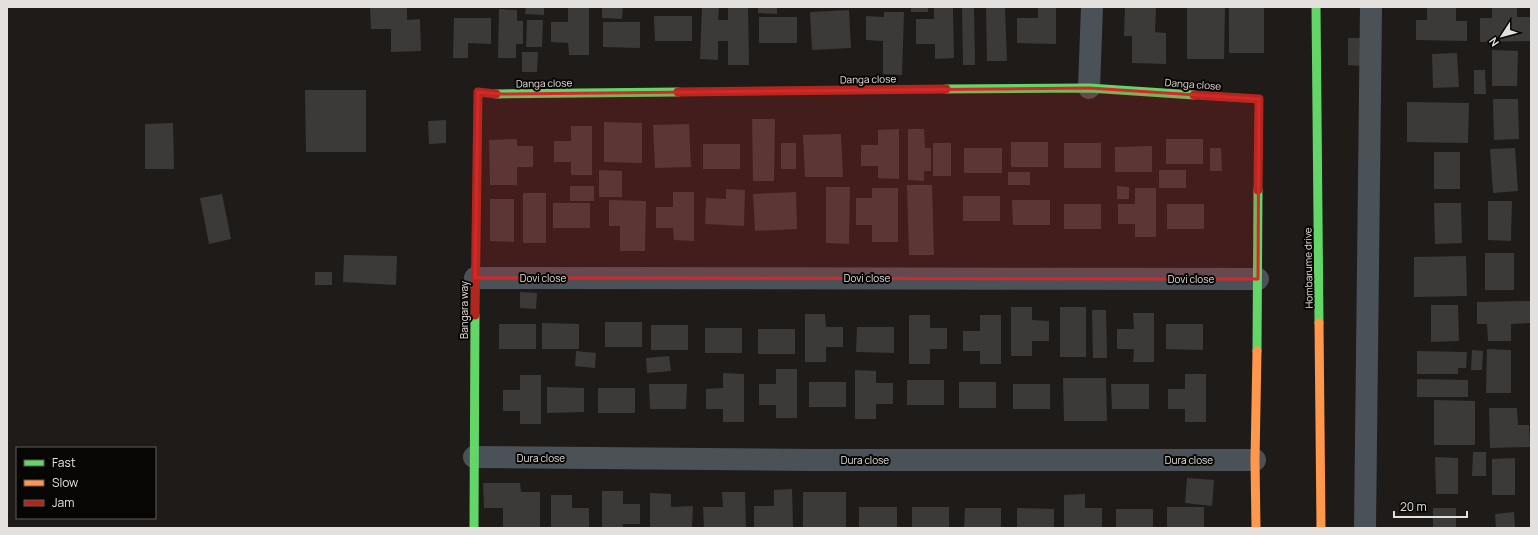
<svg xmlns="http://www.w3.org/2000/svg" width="1538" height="535" font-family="Manrope,sans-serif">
<rect width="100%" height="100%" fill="#1e1b19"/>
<path fill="#3c3a39" d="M370,7H407V20L420,19L421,51L391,52V29H371Z
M526,7H544V15L525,14Z
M568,7H589V55H569L568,43L551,42V22H568Z
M602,7H623L622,19L602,18Z
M728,7H748L749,65H728V41H718V60L700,59L702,8H719L718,20H728Z
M758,7H777V14L758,13Z
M911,7H928V12H911Z
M934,7H953L954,58L935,59V44H916V19H934Z
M962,7H974L975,65H963Z
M986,7H1005L1007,61H987Z
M1038,7H1056V44L1017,43V18H1038Z
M1125,7H1156L1155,32L1166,33V64L1132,63V36H1124Z
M1187,7H1225L1224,59H1187Z
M1229,7H1264V53H1229Z
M1427,7H1456V21H1467V41L1416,40V20H1427Z
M1492,7H1517V17H1531V41L1480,42V18H1492Z
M499,9L517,10V21H523V44H516V58H498Z
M849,10L851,48L812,50L810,12Z
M884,12H904L902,75L883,74V41L866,40V16L884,17Z
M654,16H692V41H655Z
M759,17H797V43H759Z
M454,18H491V44L468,43V58H453Z
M527,20H543L542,47H526Z
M603,22H640V48L603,47Z
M1348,38H1364V66L1348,65Z
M1492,50L1518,51L1517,86H1492Z
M522,52H538L537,72H522Z
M1457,53L1459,87L1433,88L1432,54Z
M1474,70H1485L1486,94H1474Z
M305,90H366V152H306Z
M1493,99H1518L1519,139L1494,140Z
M1407,102L1469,103L1468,143L1407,142Z
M752,119H775L774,181H753Z
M446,120V143L429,144L428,121Z
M604,122L642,123V163L604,162Z
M173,123L174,169H145V124Z
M689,124L691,167L655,168L653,125Z
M571,126H592V175H571V162H554V141H571Z
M899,129V179L878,178V166H861V145H878V130Z
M908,129H924L925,148H931V171H924V181L908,180Z
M841,134L843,177H805L803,135Z
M517,139V146H533V167H517V185H490L489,140Z
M1166,139H1203V164H1166Z
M1011,142H1048V167H1011Z
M781,143H796V169H781Z
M933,143H951V176H933Z
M1064,143H1101V168H1064Z
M703,144H740V169H703Z
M1152,146V172H1115V147Z
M964,148H1002V173H964Z
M1210,148H1221L1222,171H1210Z
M1515,148L1518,191L1493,193L1490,149Z
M1434,152H1460V189H1434Z
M599,170L622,171V197H599Z
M1159,170H1186V188H1159Z
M1008,172H1030V185H1008Z
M907,185H932L934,255H909Z
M570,186H594V201H570Z
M1117,186L1129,187V199H1117Z
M826,187H850L849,244L826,243Z
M872,188H898V242H872V225H856V198H872Z
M1135,188H1156V237H1135V224H1118V204H1135Z
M726,189L745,190L744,226L705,224L706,198L726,199Z
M673,192H694V241L674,240L673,228H656V207H673Z
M796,192L797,229L755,231L753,194Z
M523,193H546V243H523Z
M222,194L231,239L209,244L200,198Z
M963,196H1000V221H963Z
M490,199H514V242L490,241Z
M609,200L646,201L645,251H620V226H609Z
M1012,200H1050V225H1013Z
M1488,201H1512L1511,241L1488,240Z
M553,203H590V228H553Z
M1434,203H1461L1462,243L1435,244Z
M1064,204H1101V229H1064Z
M1167,204H1204V229H1167Z
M1485,253H1514V290H1485Z
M344,255L397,256L396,285L343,282Z
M1466,256L1467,296L1414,297V257Z
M315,272H332V285H315Z
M520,292L537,293L536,309L520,308Z
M1531,301V323L1511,324V341H1488L1487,324H1477V302Z
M1431,305H1458L1459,341L1431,342Z
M1011,307H1032V320L1049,321V341H1032V356H1011Z
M1060,307H1086V357H1060Z
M1092,310H1106L1107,358H1093Z
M1133,313H1154V362H1133L1134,349H1117V329H1134Z
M805,314H825L826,327H843V347H826V362H805Z
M909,315H930V328H947V349H930V364H909Z
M980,315H1001V364H980V351H963V331H980Z
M605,322H642V347H605Z
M542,323L579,324V349H542Z
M499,324H536V349H499Z
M1166,324H1203V350L1166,349Z
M651,325H688V350H651Z
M857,327H894V353L856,352Z
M705,328H742V353H705Z
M758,329H795V354H758Z
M1487,349L1511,350V393H1486Z
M1472,350L1483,351L1482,370H1471Z
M576,351L596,353L595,368L575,366Z
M1417,351L1467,352L1466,368H1458V374H1417Z
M669,356L671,371L647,373L646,358Z
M776,369H797V418H776V405H759V384H776Z
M855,370L876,371V383H893V404H876V419H855Z
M723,373L744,374V422H723V409H706V389L723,388Z
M1185,374H1206V422H1185V409H1168V389H1185Z
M520,375H541V424H520V411H503V390H520Z
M1063,378H1106L1107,421H1064Z
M1417,379L1468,380V397H1417Z
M907,380H944V405H907Z
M809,382H846V407H809Z
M959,382H996V408H959Z
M649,384H687L686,409H650Z
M1013,384H1050V409H1013Z
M1111,384H1149V409H1112Z
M547,387L584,388V412L547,413Z
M598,388H635V413H598Z
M1434,400L1475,401V445H1434Z
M1489,408H1517L1518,425H1529L1530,447L1490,448Z
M1473,452H1486V476H1472Z
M1435,457L1458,458V494H1436Z
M1515,458V495H1492V459Z
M1187,478L1214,480L1212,506L1185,503Z
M483,483H520L521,492H540V528H503V508H484Z
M792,489L793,528H754V506H774V490Z
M602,491H623V504H640V524H623V528H602Z
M722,492H745L746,528H704L703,507H723Z
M803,492H846V528H803Z
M650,493L671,494V507L693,506L692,527L650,528Z
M1085,494V508H1102V528H1064V495Z
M551,495H572V508H589V528H551Z
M859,507H897V528H859Z
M912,507H949V528H912Z
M1167,507H1204V528H1167Z
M965,508H1001V528H964Z
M1017,508L1054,509V528H1017Z
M1433,508H1456V528H1433Z
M1116,509H1153V528H1116Z
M1514,512L1515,528H1496L1495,514Z"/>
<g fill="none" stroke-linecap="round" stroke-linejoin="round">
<path stroke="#4a5258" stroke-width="22" d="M1089,88L1092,7
M475,278L1258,279
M474,457L813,460H1255
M1365,528L1371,7"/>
<path stroke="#63d668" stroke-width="9" d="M1316,7L1319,323
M946,89L1089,88L1194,95
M496,94L678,92
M1257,351L1258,190
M474,528L475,315"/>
<path stroke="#ff974d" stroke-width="9" d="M1319,323L1321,528
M1256,528L1255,460L1257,351"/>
<path stroke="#b3261e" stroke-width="9" d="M678,92L946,89
M1194,95L1259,99L1258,190
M475,315L478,92L496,94"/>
</g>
<path fill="#d62828" fill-opacity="0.2" stroke="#d62828" stroke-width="3" stroke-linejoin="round" d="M1089,88L1259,99L1258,279L475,278L478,92L501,94Z"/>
<g text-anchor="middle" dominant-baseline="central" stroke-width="4" stroke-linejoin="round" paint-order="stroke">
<g font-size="10" fill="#e4e0dd" stroke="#080605">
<text transform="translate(868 79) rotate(-1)">Danga close</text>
<text transform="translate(544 83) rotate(-1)">Danga close</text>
<text transform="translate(1193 84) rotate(4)">Danga close</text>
<text transform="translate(1308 268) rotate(-91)">Hombarume drive</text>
<text x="543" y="278">Dovi close</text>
<text x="867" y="278">Dovi close</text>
<text x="1191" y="279">Dovi close</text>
<text transform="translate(464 310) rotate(-90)">Bangara way</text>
<text x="541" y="458">Dura close</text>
<text x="865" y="460">Dura close</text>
<text x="1189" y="460">Dura close</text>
</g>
</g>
<rect width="1538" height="535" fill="none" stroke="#e4e0dd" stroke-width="16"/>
<rect x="16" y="447" width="140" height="72" fill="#080605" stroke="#605d5b"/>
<rect x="24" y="460" width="20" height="6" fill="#63d668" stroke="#605d5b"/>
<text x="52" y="467" font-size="12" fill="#e4e0dd">Fast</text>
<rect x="24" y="480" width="20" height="6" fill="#ff974d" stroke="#605d5b"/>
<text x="52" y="487" font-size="12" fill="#e4e0dd">Slow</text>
<rect x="24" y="500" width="20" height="6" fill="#b3261e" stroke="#605d5b"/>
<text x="52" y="507" font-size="12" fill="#e4e0dd">Jam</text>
<g transform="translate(1502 36) rotate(234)" stroke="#080605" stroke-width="3" paint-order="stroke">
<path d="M0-3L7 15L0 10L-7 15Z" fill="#e4e0dd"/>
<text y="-6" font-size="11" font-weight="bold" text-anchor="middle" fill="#e4e0dd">N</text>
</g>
<path d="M1394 511v6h73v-6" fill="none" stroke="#e4e0dd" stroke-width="2"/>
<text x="1400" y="511" font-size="12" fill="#e4e0dd" stroke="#080605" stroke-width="3" paint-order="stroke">20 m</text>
</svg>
